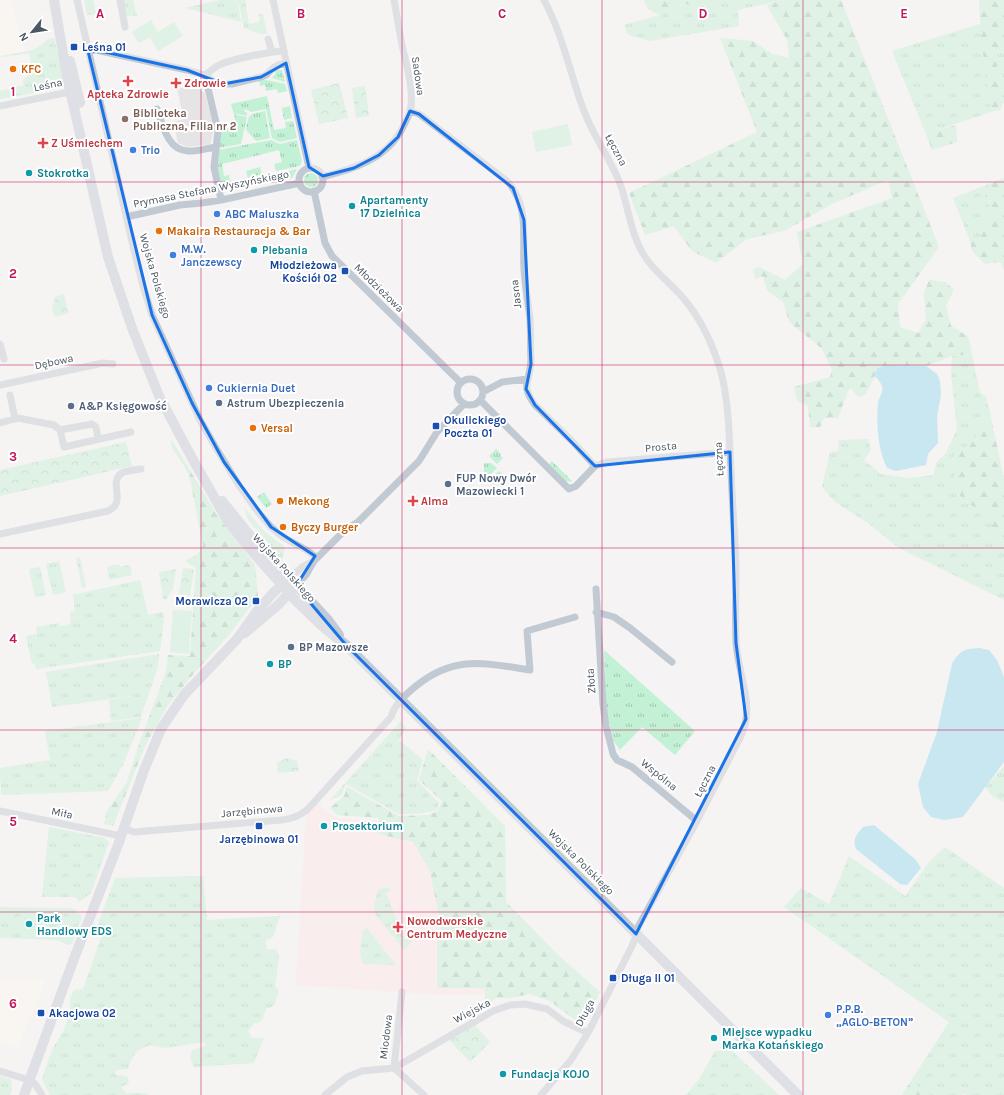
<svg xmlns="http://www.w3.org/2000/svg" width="1004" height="1095" font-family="Karla,sans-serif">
<defs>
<pattern id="grass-tufts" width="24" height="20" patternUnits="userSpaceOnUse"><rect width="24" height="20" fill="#c3f1d5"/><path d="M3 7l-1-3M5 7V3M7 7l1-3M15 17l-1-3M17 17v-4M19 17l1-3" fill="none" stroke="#a0c6b0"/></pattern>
<pattern id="forest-firs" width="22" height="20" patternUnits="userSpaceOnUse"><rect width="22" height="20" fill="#c3f1d5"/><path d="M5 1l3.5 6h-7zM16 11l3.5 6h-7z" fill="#a0c6b0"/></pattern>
<pattern id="park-crowns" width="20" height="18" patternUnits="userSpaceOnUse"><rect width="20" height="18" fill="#c3f1d5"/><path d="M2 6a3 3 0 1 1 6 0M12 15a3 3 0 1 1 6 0" fill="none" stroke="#a0c6b0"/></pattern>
</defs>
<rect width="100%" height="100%" fill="#f5f3f3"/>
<path fill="#fdf9ef" d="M0,0H12L24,51L0,56Z
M0,978L45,980L32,1017H29L19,1048L0,1043Z"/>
<path fill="#e6e4e5" d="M189,86L190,90L197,88L205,93L214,130L210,144L187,147L178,143L173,122L184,119L177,89Z"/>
<path fill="#fce8e6" d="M314,799L329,813L336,817L342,819L501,827L492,994L441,995L296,985L306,816Z"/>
<path fill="url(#grass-tufts)" d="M84,0H93L96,14L87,15Z
M122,0H133L137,16H127L125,14Z
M220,0H234L238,4L241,22L185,8Z
M236,0H245L249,24L258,22L260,20L259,14H263L267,34H260L244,28L239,4Z
M710,0H784C769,4 753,6 738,10L739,26L650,41L628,35L624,25L660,15L687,4L694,7L704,6Z
M980,24L991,112L926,134L892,51Z
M54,38L62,71V81L59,84L51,90L0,99V91L24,85L23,80L33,72L29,53L2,57L0,56C11,54 22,53 32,50C42,47 45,38 54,38Z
M1004,46V76L998,71L995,53Z
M276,68L277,70H282L285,82L272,78L276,73L273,70Z
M262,79L285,84L287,91L278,93L277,89L266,91L265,85L260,86L259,80Z
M267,96L274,130L286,128L285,122L293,121L297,138L280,142L272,138L266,109L251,112L245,109L244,111L247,113V116L237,114L234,115L231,104Z
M290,106L292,118L284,120L282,108Z
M265,111L270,138L256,141L246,130C249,113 248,115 265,111Z
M237,115L247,117L241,144L218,148L219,125L223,123L225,129L236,126L234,116Z
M271,140L280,144L297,140L302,161L300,166L276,171L274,164L282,162L279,150L222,164L224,176L229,175L230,181L219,184L216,167L218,150Z
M260,167L262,174L248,178L246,171Z
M297,169L292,178L279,181L277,174Z
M304 180a7 7 0 1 1 14 0a7 7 0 1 1-14 0Z
M275,174L276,179L223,191L224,196L223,195L219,186Z
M989,184L985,195L993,214L983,227L980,241H970L953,198Z
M972,354L980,393L986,396L991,417L977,425L976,440L953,455L954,475L957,493L970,505L995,514L990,534L1004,544V600L899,548L868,523L835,502L822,487L830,452L838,451L839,440L868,439L871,450L864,460L881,474L908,478L934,475L936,463L946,453L957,429L951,374L952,356Z
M496,449L501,454L500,455L503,458L497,464L489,456Z
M552,461L572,481L570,482L567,481L565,482L548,465Z
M486,463H491L497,468L488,477L484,475V464Z
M264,492L272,504L266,508L257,497Z
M244,507L264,531L285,547L282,562C272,551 266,539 256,528H255C247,521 247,516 244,507Z
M80,557L86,587L82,588L76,558Z
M59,561L66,592L53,595L46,564Z
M119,564L120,567L130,565L132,575L109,580L107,567Z
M40,567L46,595L35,597L29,569Z
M140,580L148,615L163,612L164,620L160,651L36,669L35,664H32L26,636L37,634L36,627L59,623L60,626L71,624L70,612L75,611L73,595Z
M604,650L695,731L675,755L642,727L620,750L613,740L606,707Z
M159,654L158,667L141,717L111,721L109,700L132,696L52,707L46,672Z
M142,718L123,765L108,791L1,795L0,768L50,760L45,731Z
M401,721L406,728L399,740L423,760L417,780L439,803L437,810L418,814H398L346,784L341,796L330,800Z
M1004,766V802L993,797L985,787Z
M49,827L105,838L109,842L91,893L79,902L75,897H42Z
M945,847L1004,888V1095H965L964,1093L962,1095H930L911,1081L949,1022L784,907L801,888L829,904L849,856L905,896L930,861Z
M203,876L207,920L280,916L273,937L265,941L267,949H276L279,957L275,986L279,991L274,1006L266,1009L262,1021L254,1024L248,1031L252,1038H264L254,1063L194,1067L190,1058L192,1050L206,1046L204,1042L165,1048L150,1045L137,1051L130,1062L128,1069L115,1070L116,1075L127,1076L129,1083L121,1087L126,1093H144L150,1095H50L42,1079L52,1050L63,1032L70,1013V999L74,990L83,989L101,938L95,932L115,878Z
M386,887L392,890L386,893L404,939L412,940L411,943L404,950L375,914L374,906L378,890Z
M0,907L69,908L77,910V913L81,914L82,917L72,944L68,945L56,940L0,938Z
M367,928L396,965L364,964C357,955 362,940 363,930Z
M731,1050L779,1095H686L699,1079L715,1051Z
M0,1076L11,1079L12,1090L10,1095H0Z"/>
<path fill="url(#forest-firs)" d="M644,0H710L704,6L694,7L686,4L660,15L648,9Z
M784,0H841L939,247L898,304L900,327L918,333L926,320L924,293L929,280L945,282L954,290L946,305L951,326L968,336L972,354L952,356L926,366L889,365L877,368L875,376L865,395L858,397L851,388L848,391L838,418H824L820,427H810L808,406L797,401L794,387L830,377L832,370L822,349L789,322L784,303L767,290L763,276L755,279L753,269L759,267L785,280L803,264L797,232L892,198L888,180L834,203L784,231L747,239L716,263L692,251L674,226L645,235L629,193L757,132L720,38L753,41L772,54L789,58L787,40L767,5Z
M979,0H1004V46L995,53L998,71L1004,76V102L1000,110L991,112L981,38Z
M956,125L957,142L932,150L926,134Z
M1004,178V270L1000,262L985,264L972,251L970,241H980L983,227L993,214L985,195L989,184Z
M991,417L1004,479V544L990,534L994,514L970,505L957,493L954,475L953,455L976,440L977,425Z
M171,439L218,516L255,565L258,596L229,635L196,671L168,705L146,744L113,826L104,824L107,811L127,782L140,741L166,672L168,655L190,656L196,568L185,561L197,555L203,545L189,475L183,464L172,448Z
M428,749L505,826L506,902L556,953L600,992L584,1027L550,1001L529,994L510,998H497L485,1005V988H437V942L443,937L430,871L413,842L379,834V818L337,815L330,808L344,796L347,787L399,816L428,815L438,811L442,801L419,780Z
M911,1081L930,1095H902Z"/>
<path fill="url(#park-crowns)" d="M339,83L348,118L319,124L311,90Z
M365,86L369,116L356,118L352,88Z
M64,294L68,313L55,317L52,309L55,297Z
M126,442L132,466L0,496V470Z
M499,471L506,478V485L492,484L490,479Z
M183,568L194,569L190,596L179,594Z
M176,569L173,588L166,600L163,599L159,572Z
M287,758L297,761L299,771L278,773L277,763Z
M475,1025L490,1042L470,1062L453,1044L450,1040Z"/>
<path fill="#c3f1d5" d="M151,20L158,32L174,22L183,36L158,51L150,37L139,43L132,32Z
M568,124L572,145L536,152L532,132Z
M173,610L192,611L189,654L170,652Z"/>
<path fill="#90daee" d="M889,365L926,366L937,374L940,381L941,395L937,416L938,443L928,454L926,465L896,471L887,468C878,449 876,425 878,404C878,398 884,392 882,386C881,383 877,378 875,376L877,368Z
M979,648L989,650L997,660L1004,677V762L963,817L944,820L931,817L923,807L918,784L937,732L952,664C960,650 964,649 979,648Z
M874,825L915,859L921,868L907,885L900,884L856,849C852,839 857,834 863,827Z"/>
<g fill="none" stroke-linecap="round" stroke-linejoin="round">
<path stroke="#c1cad2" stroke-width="7" d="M77,0L132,242L143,286L152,315L200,420L216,448L240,487L258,512L271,527L283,537L308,551L317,558
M120,0L125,27
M273,0L309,168
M268,39L272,52
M88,51L96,50L105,52L187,70L205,75L214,82L223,84H232L261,77L266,75L273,68L278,65L286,63
M205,75L218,131L214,167L221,200
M205,75C209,72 213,69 217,66C230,59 268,52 284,51
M0,106L74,91
M157,109C163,125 167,150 188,151C197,152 207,148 216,147
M410,111L419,114L507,181C530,206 522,236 524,268C525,285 528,302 530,319C531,333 530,346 531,359C531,381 519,384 535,405L572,441L595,466
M299 180a12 12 0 1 1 24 0a12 12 0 1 1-24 0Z
M322,177C353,169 384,160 401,131C404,125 408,118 410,111C415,93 406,63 402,45C399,30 397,15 394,0
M314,191L325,243L332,256L460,382
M126,217L180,205L202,203L221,200L300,183
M0,344L4,359
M457 392a13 13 0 1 1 26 0a13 13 0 1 1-26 0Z
M0,385L103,363L113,364
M483,392L502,382L528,379
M10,395L15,419
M480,400L569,489L576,486L595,466
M0,423L18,418L54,425L60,430L64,447L131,432
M60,430L92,424L96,427L98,439
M595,466L607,462L730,452
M0,534L108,511C128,502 107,483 122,473C127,470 135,470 141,469
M289,579L302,567L314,561L345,530L358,522L419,461L437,432L464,404
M296,586L306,575L314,561
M596,589L603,704L606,726L613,754L617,760L632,767L697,821
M596,612L614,617L630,628L672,662
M0,811L121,836
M123,828L134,832L282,820C292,819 299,816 307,810L391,717C395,704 405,695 416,686C455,655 484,663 530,670L527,631L575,617
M394,1068L402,992
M394,1068L424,1095
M0,1071L29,1080L35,1084L42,1095
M325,1095L347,1077L362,1071L394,1068L493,1011L510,1005L525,1004L547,1009L563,1021L588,1033
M541,1095L571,1060L588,1033L631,948L635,939L638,927L697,821L742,734C743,729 746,724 746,719C750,698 737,665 736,642C735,617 736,592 736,567C735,534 732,502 731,469C729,436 729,403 721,372C713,345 701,319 684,299C669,281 650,269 640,248C629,227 628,203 619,181C609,157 593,135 584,111C570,74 563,35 544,0"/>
<path stroke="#c1cbd6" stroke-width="10" d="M54,0L67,77L108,257L132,328L159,396L192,458L227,520L249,548L298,603L322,626L346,645L798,1095
M70,61L80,103
M222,501L252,538L328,620L339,635
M245,633L279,604L293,589
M24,1095L75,956L118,845L144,770L161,729L184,695L237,639L258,610L274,592L289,579"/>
</g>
<path d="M0 0H1004V1095H0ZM88,51L105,52L187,70L223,84L261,77L286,63L309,167L323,176L354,168L379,155L398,137L410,111L419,114L513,188L524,220L531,364L526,389L535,405L595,466L730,452L736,643L746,719L636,934L346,645L296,586L315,556L271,527L224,462L192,403L152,315Z" fill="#f5f3f3" fill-opacity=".55" fill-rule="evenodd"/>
<path fill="none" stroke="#1a73e8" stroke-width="3" stroke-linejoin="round" d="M88,51L105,52L187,70L223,84L261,77L286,63L309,167L323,176L354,168L379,155L398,137L410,111L419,114L513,188L524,220L531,364L526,389L535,405L595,466L730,452L736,643L746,719L636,934L346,645L296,586L315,556L271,527L224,462L192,403L152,315Z"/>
<path fill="none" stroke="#c2185b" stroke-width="1" stroke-opacity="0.55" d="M201,0V1095M402,0V1095M602,0V1095M803,0V1095M0,182H1004M0,365H1004M0,548H1004M0,730H1004M0,912H1004"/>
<g fill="#1a4fb4" stroke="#fff" stroke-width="1.5">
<rect x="70" y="43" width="8" height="8" rx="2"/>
<rect x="341" y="267" width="8" height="8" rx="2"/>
<rect x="432" y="422" width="8" height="8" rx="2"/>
<rect x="252" y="597" width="8" height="8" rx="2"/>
<rect x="255" y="822" width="8" height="8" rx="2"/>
<rect x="609" y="974" width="8" height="8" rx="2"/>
<rect x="37" y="1009" width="8" height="8" rx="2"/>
</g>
<g fill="#e8710a" stroke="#fff" stroke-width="1.5">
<circle cx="13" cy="69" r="4"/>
<circle cx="159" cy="231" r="4"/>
<circle cx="253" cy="428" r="4"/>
<circle cx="280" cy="501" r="4"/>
<circle cx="283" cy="527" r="4"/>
</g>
<g fill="#e0444e" stroke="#fff" stroke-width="1.5">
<path d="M126 75h4v4h4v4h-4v4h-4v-4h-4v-4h4z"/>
<path d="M174 77h4v4h4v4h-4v4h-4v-4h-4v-4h4z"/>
<path d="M41 137h4v4h4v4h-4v4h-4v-4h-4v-4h4z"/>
<path d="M411 495h4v4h4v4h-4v4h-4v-4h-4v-4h4z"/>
<path d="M396 921h4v4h4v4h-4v4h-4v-4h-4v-4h4z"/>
</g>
<circle fill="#8d6e63" stroke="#fff" stroke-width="1.5" cx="125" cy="119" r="4"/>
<g fill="#3f7fe0" stroke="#fff" stroke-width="1.5">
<circle cx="133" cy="150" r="4"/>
<circle cx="217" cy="214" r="4"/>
<circle cx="173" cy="255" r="4"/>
<circle cx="209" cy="388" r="4"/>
<circle cx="828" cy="1015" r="4"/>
</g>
<g fill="#0f9aa8" stroke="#fff" stroke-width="1.5">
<circle cx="29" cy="173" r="4"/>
<circle cx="352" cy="206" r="4"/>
<circle cx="254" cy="250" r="4"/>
<circle cx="270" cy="664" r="4"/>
<circle cx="324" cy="826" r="4"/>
<circle cx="29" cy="924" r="4"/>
<circle cx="714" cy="1038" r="4"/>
<circle cx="503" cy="1074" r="4"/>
</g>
<g fill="#5c6f8a" stroke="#fff" stroke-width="1.5">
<circle cx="219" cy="403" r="4"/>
<circle cx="71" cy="406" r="4"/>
<circle cx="448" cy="484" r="4"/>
<circle cx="291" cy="647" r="4"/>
</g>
<g text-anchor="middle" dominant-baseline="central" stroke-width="4" stroke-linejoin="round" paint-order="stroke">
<g font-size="11" font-weight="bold" fill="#164399" stroke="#fff" text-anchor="start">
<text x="82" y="47">Leśna 01</text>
<text x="337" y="265" text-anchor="end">Młodzieżowa<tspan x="337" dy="13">Kościół 02</tspan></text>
<text x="444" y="420">Okulickiego<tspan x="444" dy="13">Poczta 01</tspan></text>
<text x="248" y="601" text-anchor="end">Morawicza 02</text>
<text x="259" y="839" text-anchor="middle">Jarzębinowa 01</text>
<text x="621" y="978">Długa II 01</text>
<text x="49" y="1013">Akacjowa 02</text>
</g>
<g font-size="11" font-weight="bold" fill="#c56008" stroke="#fff" text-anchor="start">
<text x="21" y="69">KFC</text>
<text x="167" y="231">Makaira Restauracja &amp; Bar</text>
<text x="261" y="428">Versal</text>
<text x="288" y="501">Mekong</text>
<text x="291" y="527">Byczy Burger</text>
</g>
<g font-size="11" fill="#4a5661" stroke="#fff">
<text transform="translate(418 76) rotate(82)">Sadowa</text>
<text transform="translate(48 85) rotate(-12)">Leśna</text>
<text transform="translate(616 150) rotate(62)">Łęczna</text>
<text transform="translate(211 189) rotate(-11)">Prymasa Stefana Wyszyńskiego</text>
<text transform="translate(155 276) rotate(74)">Wojska Polskiego</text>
<text transform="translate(379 288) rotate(44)">Młodzieżowa</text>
<text transform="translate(516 294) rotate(-97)">Jasna</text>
<text transform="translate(54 362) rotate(-12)">Dębowa</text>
<text transform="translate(661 447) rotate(-5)">Prosta</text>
<text transform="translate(719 459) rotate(-93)">Łęczna</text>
<text transform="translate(284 568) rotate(48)">Wojska Polskiego</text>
<text transform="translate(591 681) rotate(-94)">Złota</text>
<text transform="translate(659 775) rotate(39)">Wspólna</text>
<text transform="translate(705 781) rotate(-63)">Łęczna</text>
<text transform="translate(252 811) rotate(-5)">Jarzębinowa</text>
<text transform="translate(62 813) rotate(12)">Miła</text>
<text transform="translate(581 862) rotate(45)">Wojska Polskiego</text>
<text transform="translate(472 1011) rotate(-28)">Wiejska</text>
<text transform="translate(585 1013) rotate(-62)">Długa</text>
<text transform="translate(386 1037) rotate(-83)">Miodowa</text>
</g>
<g font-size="11" font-weight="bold" fill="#be3a42" stroke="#fff" text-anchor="start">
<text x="184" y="83">Zdrowie</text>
<text x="128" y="94" text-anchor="middle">Apteka Zdrowie</text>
<text x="51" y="143">Z Uśmiechem</text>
<text x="421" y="501">Alma</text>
<text x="407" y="921">Nowodworskie<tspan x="407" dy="13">Centrum Medyczne</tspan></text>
</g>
<g font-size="11" font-weight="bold" fill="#785e54" stroke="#fff" text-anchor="start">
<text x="133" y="113">Biblioteka<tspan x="133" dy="13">Publiczna, Filia nr 2</tspan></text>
</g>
<g font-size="11" font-weight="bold" fill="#366cbe" stroke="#fff" text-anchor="start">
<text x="141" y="150">Trio</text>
<text x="225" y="214">ABC Maluszka</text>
<text x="181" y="249">M.W.<tspan x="181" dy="13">Janczewscy</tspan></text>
<text x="217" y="388">Cukiernia Duet</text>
<text x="836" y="1009">P.P.B.<tspan x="836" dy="13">„AGLO-BETON”</tspan></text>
</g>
<g font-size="11" font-weight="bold" fill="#0d838f" stroke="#fff" text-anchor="start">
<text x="37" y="173">Stokrotka</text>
<text x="360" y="200">Apartamenty<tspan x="360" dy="13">17 Dzielnica</tspan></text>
<text x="262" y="250">Plebania</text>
<text x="278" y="664">BP</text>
<text x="332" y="826">Prosektorium</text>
<text x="37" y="918">Park<tspan x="37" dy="13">Handlowy EDS</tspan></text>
<text x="722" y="1032">Miejsce wypadku<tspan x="722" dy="13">Marka Kotańskiego</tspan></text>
<text x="511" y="1074">Fundacja KOJO</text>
</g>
<g font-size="11" font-weight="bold" fill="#4e5e75" stroke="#fff" text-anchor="start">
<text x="227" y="403">Astrum Ubezpieczenia</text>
<text x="79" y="406">A&amp;P Księgowość</text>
<text x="456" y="478">FUP Nowy Dwór<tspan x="456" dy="13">Mazowiecki 1</tspan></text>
<text x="299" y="647">BP Mazowsze</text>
</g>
</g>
<g font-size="13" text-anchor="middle" font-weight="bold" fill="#c2185b" stroke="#fff" stroke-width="4" stroke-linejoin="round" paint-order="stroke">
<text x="100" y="18">A</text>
<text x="301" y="18">B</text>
<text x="502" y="18">C</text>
<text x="703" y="18">D</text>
<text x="904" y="18">E</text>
<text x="13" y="96">1</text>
<text x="13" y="278">2</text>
<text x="13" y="461">3</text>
<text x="13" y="643">4</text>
<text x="13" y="826">5</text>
<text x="13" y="1008">6</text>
</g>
<g transform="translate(32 32) rotate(240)" stroke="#ffffff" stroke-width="3" paint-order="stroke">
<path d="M0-3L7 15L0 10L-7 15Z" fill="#4a5661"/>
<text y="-6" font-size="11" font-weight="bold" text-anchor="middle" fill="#4a5661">N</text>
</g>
</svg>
